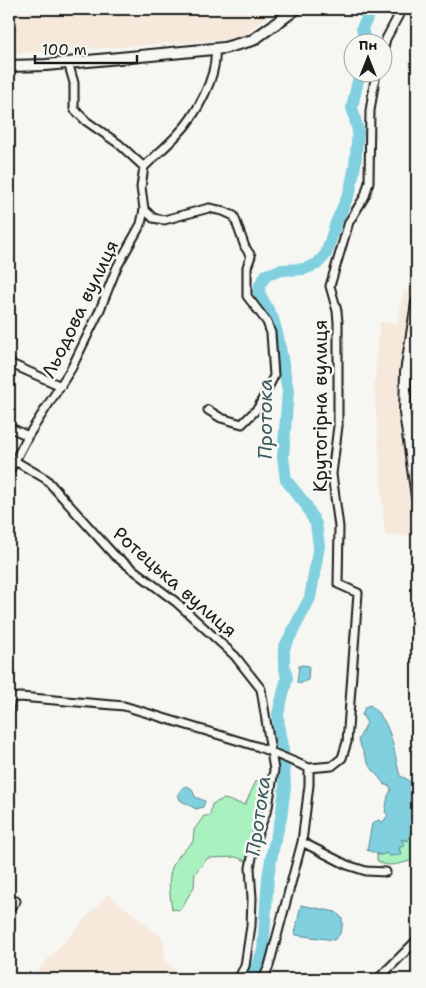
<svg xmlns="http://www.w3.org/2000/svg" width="426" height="988" font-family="'Shantell Sans',sans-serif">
<rect width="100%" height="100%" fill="#f6f6f2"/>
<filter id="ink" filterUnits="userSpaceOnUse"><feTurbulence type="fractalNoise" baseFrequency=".02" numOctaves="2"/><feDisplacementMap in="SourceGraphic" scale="10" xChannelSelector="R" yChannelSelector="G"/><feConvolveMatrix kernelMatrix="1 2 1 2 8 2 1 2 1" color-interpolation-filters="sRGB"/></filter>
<g filter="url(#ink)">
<path fill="#f6e9db" d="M9,9H279L248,32L232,39L51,52L9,53Z
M404,290L414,292L398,373L399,424L410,505L416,536L385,535L374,387L380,322L397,323Z
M108,894L163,938L165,961L185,979H30Z
M272,969L283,974L281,979H267Z"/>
<path fill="#a9f2bf" stroke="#62876e" d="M266,778L265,790L251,836L246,861L236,857L208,858L195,873L194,887L180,910L172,909C167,876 167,864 193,842L194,830L204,816H210L212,804L224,799L245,805L256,781Z
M417,828V859C405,862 386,870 377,860V854L381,855L386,853L401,854L399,848L401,838Z"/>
<path fill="#81d0df" stroke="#598891" d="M302,665L309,666L308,680L299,684L297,682L299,666Z
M370,705C393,723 393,750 400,776C415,781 417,793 413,808L417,814V828L410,833L408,841L401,839L405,845L399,848L401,855L389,856L386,853L381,855L367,850L372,824L378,820L383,822L388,815L385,812L388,796L391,790L390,786L385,785L369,765L358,740L367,723L362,715L365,707Z
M187,786L192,789L195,797L205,801L203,807L196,809L180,800L178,794L182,788Z
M301,905L336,912L342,918C343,927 342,934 334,940L296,935L295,933Z"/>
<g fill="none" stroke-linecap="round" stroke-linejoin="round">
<path stroke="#81d0df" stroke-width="12" d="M365,42L362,28L372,9
M251,979L263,951L268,877L273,849L281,818L285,787L283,751L279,731L278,714L287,678L284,664V648L310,598L319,546L316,524L306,505L286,480L283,457L288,391L278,337L273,319L259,293L260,285L266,275L282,270L304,269L317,264L326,254L336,223L350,191L355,165L358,131L352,107L360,72"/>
<defs>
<path id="street" d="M384,47L386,39L402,9
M144,167C155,156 167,146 178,134C196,116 218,75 215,50
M144,209L153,218L164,220L209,208L223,211L234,216L245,247L251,256L247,267V296L267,322L271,333L274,376L258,408L242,424L221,418L208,410
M9,363L61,386
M9,427L28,436
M15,461L46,479L114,555L176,602L235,656L261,689L274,770L268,807L255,841L250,868L252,898L251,926L245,966L238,979
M9,472L28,436L71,369L99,312L117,267L141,224L144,209L141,187L144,167L119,144L86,121L74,109V83L68,62
M9,698L20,697L124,706L259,747L309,768L332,766L342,758L347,742L358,593L338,584L339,527L332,474L338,426V322L337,311L330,286L349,222L365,196L369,182L370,111L376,72
M9,709L11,698
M302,842L347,865L366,871L386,872
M9,909L16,901
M263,979L269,966L302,842L309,785V768
M378,979L417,940"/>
<path id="secondary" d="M9,66L46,65L224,48L253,40L296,9
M417,303L406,372L405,413L417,497"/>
</defs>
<use href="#street" stroke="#1c1c1c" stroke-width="11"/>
<use href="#secondary" stroke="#1c1c1c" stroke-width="14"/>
<use href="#street" stroke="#f6f6f2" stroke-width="7"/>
<use href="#secondary" stroke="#f6f6f2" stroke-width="10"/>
</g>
</g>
<g text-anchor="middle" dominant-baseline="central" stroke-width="5" stroke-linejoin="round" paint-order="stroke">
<g font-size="19" fill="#1c1c1c" stroke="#f6f6f2">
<text transform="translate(80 309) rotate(-64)">Льодова вулиця</text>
<text transform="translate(320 406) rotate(-90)">Крутогірна вулиця</text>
<text transform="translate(175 582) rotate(41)">Ротецька вулиця</text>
</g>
<g font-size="20" font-style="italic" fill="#3f5b60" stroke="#f6f6f2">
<text transform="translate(265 419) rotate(-90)">Протока</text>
<text transform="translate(258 816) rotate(-82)">Протока</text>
</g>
</g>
<rect width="426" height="988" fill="none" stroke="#f6f6f2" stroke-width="30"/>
<rect x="15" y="15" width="396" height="958" fill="none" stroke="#1c1c1c" stroke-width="2" filter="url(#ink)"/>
<g transform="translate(368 58)"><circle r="24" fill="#f6f6f2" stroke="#9f9f9c"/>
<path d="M0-4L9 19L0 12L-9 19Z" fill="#1c1c1c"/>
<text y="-8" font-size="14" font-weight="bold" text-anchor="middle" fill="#1c1c1c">Пн</text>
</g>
<path d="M35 55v8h102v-8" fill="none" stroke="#1c1c1c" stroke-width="2.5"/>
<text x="42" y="55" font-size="15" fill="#1c1c1c" stroke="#f6f6f2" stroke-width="4" paint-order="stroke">100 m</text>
</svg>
